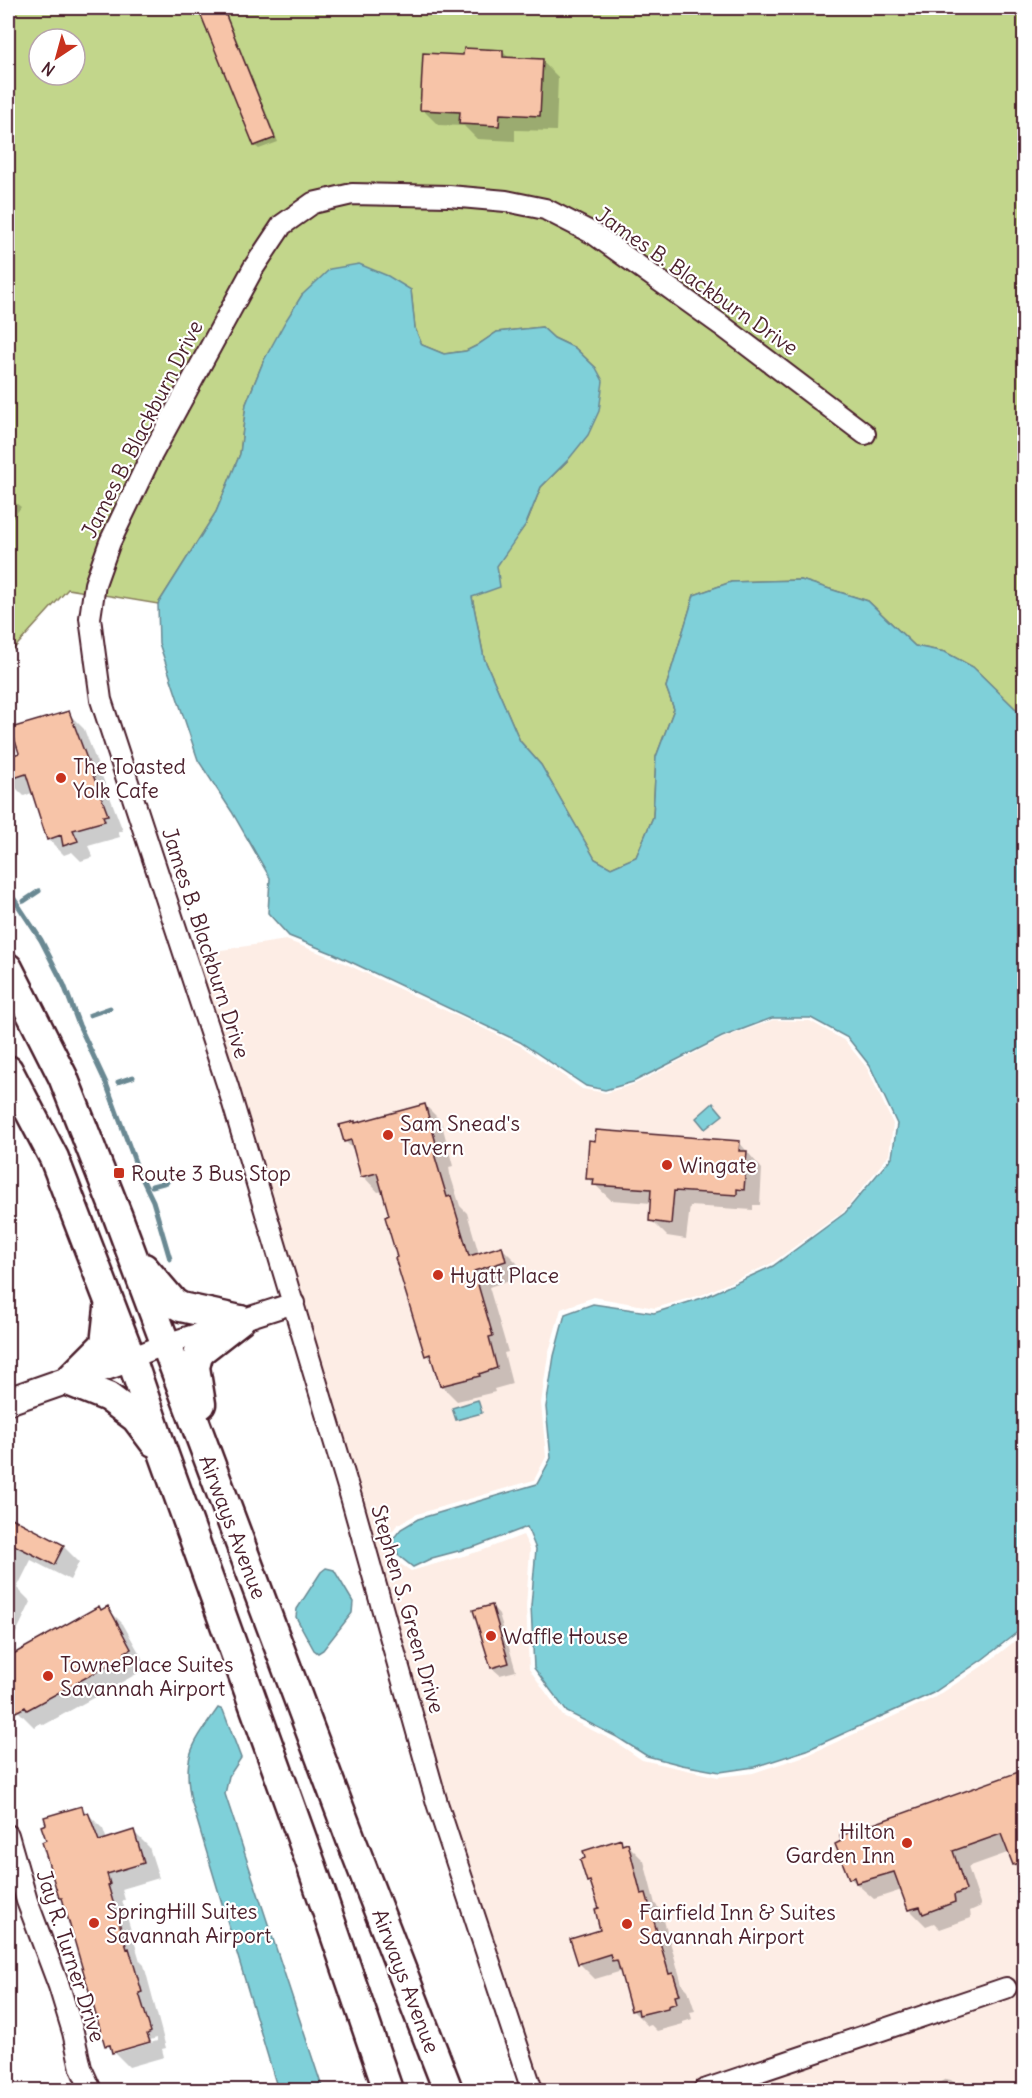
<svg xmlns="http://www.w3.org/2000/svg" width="1032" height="2098" font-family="Delius,sans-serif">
<rect width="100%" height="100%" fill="#fff"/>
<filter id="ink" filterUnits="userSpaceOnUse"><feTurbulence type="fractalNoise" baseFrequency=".0167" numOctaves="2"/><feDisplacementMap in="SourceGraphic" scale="12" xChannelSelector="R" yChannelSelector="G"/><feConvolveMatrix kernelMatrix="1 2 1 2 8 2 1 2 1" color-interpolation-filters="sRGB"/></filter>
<g filter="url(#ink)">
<path fill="#fdede5" d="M286,940L333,958L521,1046L582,1089L606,1093L635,1084L724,1038L773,1020L810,1021L845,1041L867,1068L893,1124L889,1155L844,1211L772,1263L704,1294L655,1308L594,1297L561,1309L548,1355L541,1403L546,1457L534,1480L417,1514L397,1525L387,1538L396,1561L411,1571L481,1551L523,1535L530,1549L526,1606L529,1669L563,1716L614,1741L642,1760L718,1777L753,1773L808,1755L936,1697L987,1663L1024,1634V2090H532L190,955Z"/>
<path fill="#c2d68b" stroke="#867a5b" stroke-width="1.5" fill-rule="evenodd" d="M8,8H1024V717L973,667L945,652L915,646L868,601L801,580L731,582L694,595L666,687L674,709L656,757L653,817L636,857L611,868L595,859L541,765L520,741L484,658L472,597L526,524L541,487L568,460L596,368L575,348L554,338L542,327L497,332L476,346L466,351L444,354L422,345L415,328L411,290L302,295L263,362L246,404L240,454L216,512L158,604L68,589L9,654H8ZM39,39H75V75H39Z"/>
<path fill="#7fd0d9" stroke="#6a8993" stroke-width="1.5" d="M359,264L388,276L411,290L415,328L422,345L444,354L466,351L476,346L497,332L542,327L554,338L575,348L596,368L603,381L599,411L588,435L568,460L541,487L526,524L497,566L500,587L472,597L484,658L520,741L541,765L595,859L611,868L636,857L653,817L656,757L674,709L666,687L694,595L731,582L801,580L868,601L915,646L945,652L973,667L1024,717V1627L983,1659L933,1693L807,1750L754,1767L720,1772L682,1765L647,1756L617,1737L567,1712L534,1668L531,1606L536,1549L527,1527L477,1546L432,1558L413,1567L399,1556L392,1540L401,1529L418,1519L537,1484L551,1458L546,1407L554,1356L565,1314L593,1304L654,1313L705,1297L773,1266L845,1213L892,1157L897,1124L870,1066L848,1038L811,1018H772L722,1037L633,1082L605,1090L586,1086L520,1042L334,954L289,936L268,913L270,878L232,812L198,760L159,643L158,604L216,512L240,454L246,404L263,362L285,322L302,295L330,269Z
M713,1103L723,1115L705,1129L696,1118Z
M478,1400L482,1413L456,1420L452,1408Z
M326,1568L334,1570L353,1602L352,1613L323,1650L318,1653L314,1650L296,1617L297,1609L321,1572Z
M218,1708L223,1710L241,1758L229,1776L225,1794L323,2090H278L191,1800C182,1755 193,1744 218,1708Z"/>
<path fill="#0003" fill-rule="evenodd" d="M199,8H224L278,142L259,149L255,146Z
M502,51L510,59L542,61L558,77L556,131L515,130V141L477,139L464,126L438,125L422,109L464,57Z
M8,497L21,507L9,524L8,523Z
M68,713L84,729L123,831H118L120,837L88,846L93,857L81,861L72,852L64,855L48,839L34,792L24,796L8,780V759L21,754Z
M425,1105L441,1121L453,1166L449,1167L450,1174L460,1206L467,1213L479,1254L501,1247L517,1263L521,1276L489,1287L508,1352L504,1353L512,1384L494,1389L495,1392L457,1401L441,1385L434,1362L427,1355L399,1258L391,1216L384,1191L378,1192L363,1176L356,1152L345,1141L356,1124Z
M739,1142L762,1169L760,1205H753V1210L690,1206L686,1239L667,1236L651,1220L652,1203L611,1200L588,1178Z
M8,1518L63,1546L79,1562L70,1580L31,1560L17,1588L31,1602L15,1635L8,1631Z
M492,1606L499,1614L516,1671L500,1675L492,1668Z
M99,1608L101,1611L107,1608L123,1624L146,1665L140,1668L142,1671L44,1725L41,1723L34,1727L18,1711L8,1692V1659Z
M1024,1772V1874L1014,1864L1010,1852L968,1867L981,1906L970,1911L971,1918L940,1929L934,1923L926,1926L910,1910L902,1890L874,1899L850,1878L841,1837Z
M81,1807L103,1829L107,1840L134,1832L149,1847L159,1878L122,1889L125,1900H122L140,1961L144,1965L166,2048L162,2049L164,2057L129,2067L107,2045L65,1902L60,1898ZM157,2038V2041L117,2053V2050Z
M620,1841L625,1846L628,1845L644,1861L655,1904L661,1910L682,1984L688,1990L695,2011L690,2012L692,2019L683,2022V2024L657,2031L651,2025L648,2026L632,2010L622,1971L595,1979L579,1963L602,1931L600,1909L582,1861Z
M946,2079L951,2080L962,2090H925Z"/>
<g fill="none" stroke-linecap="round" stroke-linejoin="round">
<path stroke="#6a8993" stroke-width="5" d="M8,890L41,940L64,985L79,1025L106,1083L138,1170L153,1201L170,1259
M24,901L39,891
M90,1015L110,1008
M118,1082L133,1077
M152,1186L167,1182"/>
</g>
<path fill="#f7c4a8" stroke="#4a1f2b" stroke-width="1.5" d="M198,8H223L275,138L254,146Z
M464,48L503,50V57L543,59L540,116L500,114L499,126L459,124L460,112L420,110L423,53L463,55Z
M69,711L108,815L103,816L105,821L73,830L78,841L63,846L61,835L47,840L26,774L8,780V757L19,753L11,728Z
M425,1104L438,1150L434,1151L435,1157L447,1197L451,1196L469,1256L502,1246L506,1261L474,1271L493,1336L489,1337L497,1368L479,1374L480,1376L440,1386L430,1354L425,1356L395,1258L397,1257L385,1217L389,1215L377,1173L361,1177L351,1140L344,1142L339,1125L355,1121V1123Z
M596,1130L740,1141L739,1151H747L744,1190L737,1189V1195L674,1191L671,1224L649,1221L651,1189L593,1185L594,1179H586L589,1140L595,1141Z
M8,1516L64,1545L54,1565L8,1542Z
M492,1605L509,1663L491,1668L473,1610Z
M99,1606L101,1610L108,1606L131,1649L125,1652L127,1655L27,1710L25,1707L16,1712L8,1695V1657Z
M1024,1770V1860L1013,1865L1001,1834L953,1851L966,1890L954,1895L955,1902L923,1914L920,1907L908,1910L894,1872L856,1883L854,1877L849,1879L835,1844L841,1841L840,1836Z
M82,1806L84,1814L88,1812L99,1841L134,1830L144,1863L107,1874L110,1884L108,1885L127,1949L129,1948L142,1992L139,1993L151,2032L147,2034L150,2042L112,2053L110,2045L105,2046L62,1898H59L42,1842L46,1840L41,1826L46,1824L44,1817Z
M621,1839L622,1845L628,1843L641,1894L646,1893L669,1974L673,1973L680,1995L675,1996L677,2003L668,2006V2008L639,2015L638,2009L631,2011L617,1960L612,1961L610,1954L578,1964L570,1939L600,1930L595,1909L599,1908L590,1881L587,1882L580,1860L585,1858L583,1851Z"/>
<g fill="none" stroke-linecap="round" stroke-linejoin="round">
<defs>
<path id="minor" d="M131,1358L166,1344L294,1303
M8,1835L27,1901L59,1986L73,2032L81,2068L91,2090
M532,2090L437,1803L351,1497L228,1087L101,700L90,618L95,584L110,542L150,458L254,267L282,225L313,203L352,194L449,196L506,201L545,209L594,234L721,325L865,434
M704,2090L1006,1988"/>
<path id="tertiary" d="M8,1401L131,1358"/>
<path id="secondary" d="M8,968L63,1077L118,1217L352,1842L448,2090
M8,1070L54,1158L131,1358L164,1455L311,1864L388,2090
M144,1268L174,1303L181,1307L240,1320
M109,1308L105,1344L68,1381L108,1397L136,1418L154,1442
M201,1404L195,1367L199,1352L240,1320"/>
</defs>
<use href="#minor" stroke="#4a1f2b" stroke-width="24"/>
<use href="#tertiary" stroke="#4a1f2b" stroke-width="30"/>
<use href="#secondary" stroke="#4a1f2b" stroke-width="33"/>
<use href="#minor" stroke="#fff" stroke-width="20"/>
<use href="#tertiary" stroke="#fff" stroke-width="26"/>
<use href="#secondary" stroke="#fff" stroke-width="28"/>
</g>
</g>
<g fill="#c8321e" stroke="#fff" stroke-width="2">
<circle cx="61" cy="778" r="6"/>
<circle cx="388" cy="1135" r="6"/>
<circle cx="667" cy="1165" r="6"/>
<rect x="113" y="1167" width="12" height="12" rx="3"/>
<circle cx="438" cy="1275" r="6"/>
<circle cx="491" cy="1636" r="6"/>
<circle cx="48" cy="1676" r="6"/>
<circle cx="907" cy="1843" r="6"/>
<circle cx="94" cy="1923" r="6"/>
<circle cx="627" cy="1924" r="6"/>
</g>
<g text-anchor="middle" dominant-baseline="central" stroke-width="4.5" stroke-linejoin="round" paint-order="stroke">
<g font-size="21" fill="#4a1f2b" stroke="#fff">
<text transform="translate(697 281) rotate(35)">James B. Blackburn Drive</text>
<text transform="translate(142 429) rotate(-63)">James B. Blackburn Drive</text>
<text transform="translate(206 943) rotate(72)">James B. Blackburn Drive</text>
<text transform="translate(233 1527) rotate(69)">Airways Avenue</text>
<text transform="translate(408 1609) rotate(74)">Stephen S. Green Drive</text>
<text transform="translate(71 1956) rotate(72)">Jay R. Turner Drive</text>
<text transform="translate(406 1981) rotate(69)">Airways Avenue</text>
</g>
<g font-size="21" fill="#4a1f2b" stroke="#fff" text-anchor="start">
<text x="73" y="766">The Toasted<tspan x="73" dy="24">Yolk Cafe</tspan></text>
<text x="400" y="1123">Sam Snead's<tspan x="400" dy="24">Tavern</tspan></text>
<text x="679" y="1165">Wingate</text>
<text x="131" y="1173">Route 3 Bus Stop</text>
<text x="450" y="1275">Hyatt Place</text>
<text x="503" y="1636">Waffle House</text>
<text x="60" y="1664">TownePlace Suites<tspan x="60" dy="24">Savannah Airport</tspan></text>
<text x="895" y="1831" text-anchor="end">Hilton<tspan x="895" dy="24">Garden Inn</tspan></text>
<text x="106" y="1911">SpringHill Suites<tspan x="106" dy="24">Savannah Airport</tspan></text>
<text x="639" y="1912">Fairfield Inn &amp; Suites<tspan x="639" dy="24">Savannah Airport</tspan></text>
</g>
</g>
<rect width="1032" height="2098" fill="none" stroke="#fff" stroke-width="30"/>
<rect x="15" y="15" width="1002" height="2068" fill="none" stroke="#4a1f2b" stroke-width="2" filter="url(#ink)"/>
<g transform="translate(57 57) rotate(216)"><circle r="28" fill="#ffffff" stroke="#b7a5aa" stroke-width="1.5"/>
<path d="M0-4.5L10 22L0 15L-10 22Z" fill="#c8321e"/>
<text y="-9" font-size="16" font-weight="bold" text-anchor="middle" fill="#4a1f2b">N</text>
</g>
</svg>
